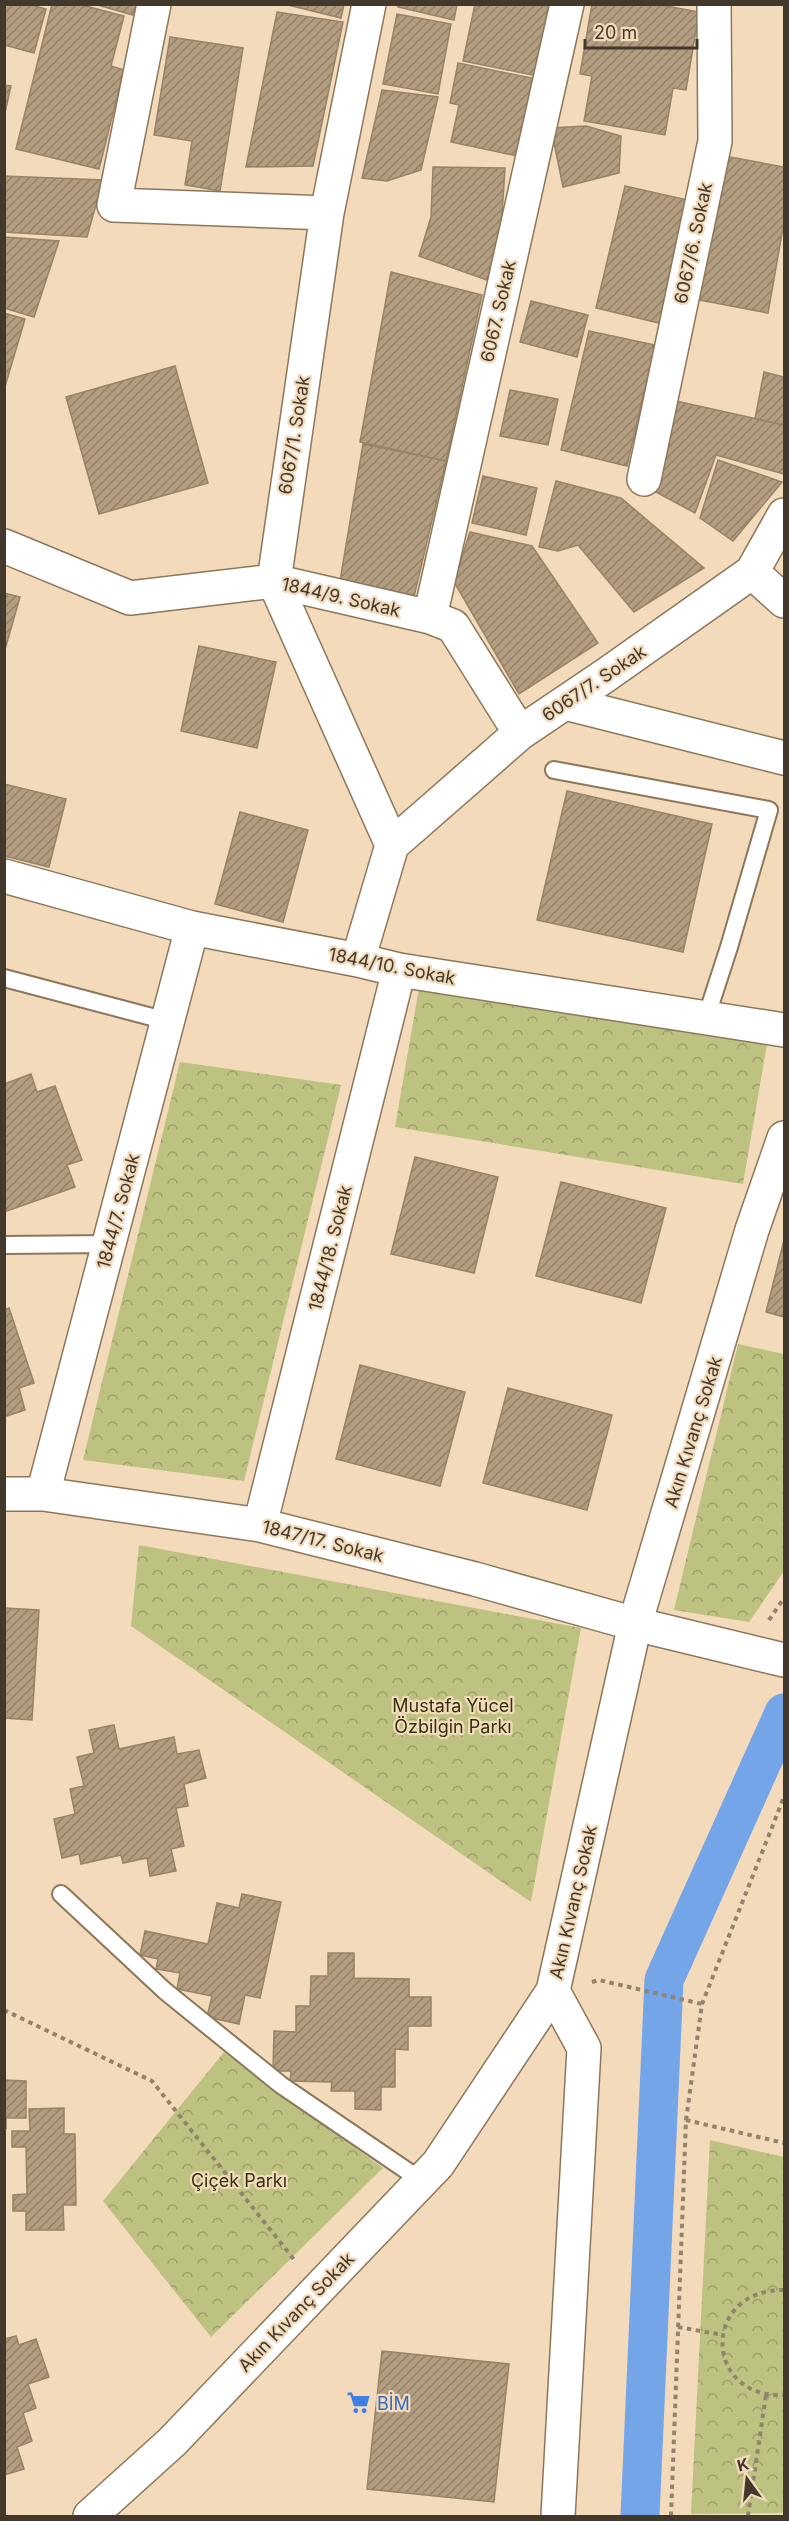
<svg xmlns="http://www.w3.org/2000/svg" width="789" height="2521" font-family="Inter,sans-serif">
<defs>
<pattern id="forest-crowns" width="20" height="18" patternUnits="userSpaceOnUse" patternTransform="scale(1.5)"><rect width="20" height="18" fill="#bec280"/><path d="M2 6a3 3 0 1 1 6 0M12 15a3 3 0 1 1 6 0" fill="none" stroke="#9c9f69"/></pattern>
<pattern id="building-hatch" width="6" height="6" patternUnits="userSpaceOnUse" patternTransform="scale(1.5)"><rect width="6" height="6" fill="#b39d80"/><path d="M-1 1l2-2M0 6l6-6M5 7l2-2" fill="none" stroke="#938169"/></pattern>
</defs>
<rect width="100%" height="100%" fill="#f2dabb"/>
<path fill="url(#forest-crowns)" d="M419,988L767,1044L743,1184L395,1127Z
M180,1062L341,1085L244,1481L83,1460Z
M738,1344L784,1354V1571L749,1622L674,1610Z
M139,1545L581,1628L531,1902L131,1626Z
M224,2052L383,2168L211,2337L103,2201Z
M710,2140L784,2157V2513L691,2514Z"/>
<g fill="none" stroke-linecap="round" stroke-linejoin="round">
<path stroke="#74a5e8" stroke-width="39" d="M640,2516L664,1980L784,1713"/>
</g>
<path fill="url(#building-hatch)" stroke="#988366" stroke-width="1.5" d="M4,4H28L46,9L34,53L4,45Z
M52,4H78L124,16L111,66L124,70L99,169L16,149Z
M94,4H136L133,15Z
M284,4H344L341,18Z
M399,4H457L454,20L398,7Z
M475,4H552L538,76L463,61Z
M592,4H656L699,12L686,90L673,88L665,135L584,121L592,76L580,74Z
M277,12L343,22L313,166L246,167Z
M397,14L451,24L438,94L383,84Z
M170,37L243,48L220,191L185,185L192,141L154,135Z
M458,63L541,80L517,156L451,142L459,105L450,103Z
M4,85L11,86L4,117Z
M382,90L438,97L421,170L387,181L362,178Z
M586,126L621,136L619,173L563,187L551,128Z
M725,156L784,167V222L768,313L699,300Z
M433,167L505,168L501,230L487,280L419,256L431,217Z
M4,176L103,180L87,237L4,232Z
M625,186L692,201L663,324L596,308Z
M4,237L59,241L34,317L4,308Z
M391,272L482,295L446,461L360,442Z
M531,301L588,315L577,357L520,342Z
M4,313L25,319L4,390Z
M589,331L655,345L627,466L561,450Z
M175,366L208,483L99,514L66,397Z
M764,372L784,377V425L755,419Z
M510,390L558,399L548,445L500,436Z
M676,401L784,425V474L716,455L695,513L656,492Z
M363,444L446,461L413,601L340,581Z
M718,460L782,482L733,541L700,518Z
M483,476L537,488L526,535L472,523Z
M556,481L621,498L704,568L634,612L578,545L558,551L539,547Z
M470,532L532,546L598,643L519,694L454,582Z
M4,593L20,597L4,653Z
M199,646L276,662L257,748L181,731Z
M4,784L66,799L49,867L4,856Z
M567,791L712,824L683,952L537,920Z
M240,812L308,830L283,922L215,904Z
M31,1074L37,1092L55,1086L82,1160L67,1165L75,1187L4,1212V1084Z
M415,1157L498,1177L474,1273L391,1254Z
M561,1182L666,1208L641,1303L536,1276Z
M784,1240V1317L766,1312Z
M9,1308L34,1383L19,1388L25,1410L4,1417V1310Z
M360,1365L465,1392L440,1486L336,1459Z
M508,1388L612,1415L587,1510L483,1483Z
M4,1608L39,1610L32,1720L4,1718Z
M114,1725L119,1749L174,1737L177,1754L199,1750L206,1778L184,1784L188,1806L176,1808L184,1846L171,1849L176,1871L150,1876L147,1858L123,1863L121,1855L81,1864L79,1854L62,1858L54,1819L75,1814L70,1789L84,1786L77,1757L94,1753L89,1730Z
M242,1894L281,1902L260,1998L245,1995L239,2024L207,2017L212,1996L177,1989L180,1973L156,1969L158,1959L140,1955L145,1931L208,1944L217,1903L239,1908Z
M328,1953H354V1978L409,1979V1997H431V2026H408V2050L395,2049V2087H381V2110L355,2109V2091H331L332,2082L290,2081L291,2071H273L274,2031L296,2032V2006H310L311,1976H328Z
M4,2080L26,2081V2118H6V2129Z
M64,2108V2134H75L76,2205H63L64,2230H26V2211H13V2195L27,2194L26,2147H12V2131H30L29,2109Z
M16,2336L19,2345L36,2339L49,2377L28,2384L36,2408L23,2413L32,2441L17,2447L24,2469L4,2475V2339Z
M382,2351L509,2364L494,2502L367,2489Z"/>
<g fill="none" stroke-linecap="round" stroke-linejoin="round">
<defs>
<path id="service" d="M554,770L769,810L729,947L706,1018
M4,978L167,1021
M4,1245L109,1244
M61,1894L165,1991L281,2085L422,2181"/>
<path id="minor" d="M154,4L114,205L327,213
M369,4L327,213L274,581L392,845
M644,479L715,141L714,4
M4,546L130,598L274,581L430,617L453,626L520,733
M752,572L784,601
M430,617L567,4
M565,703L784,758
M392,845L520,733L606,675L752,572L784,515
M4,876L192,928L358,960L399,970L784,1030
M358,960L392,845
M4,1494H43L260,1525L475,1579L635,1624L784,1660
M43,1494L192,928
M260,1525L399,970
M553,1991L584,2048L558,2516
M90,2516L172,2442L438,2164L553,1991L635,1624L752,1230L784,1138"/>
</defs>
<use href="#service" stroke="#8c775b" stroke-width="20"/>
<use href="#minor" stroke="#8c775b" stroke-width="36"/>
<path stroke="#93836e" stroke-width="4" stroke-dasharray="4.5 4.5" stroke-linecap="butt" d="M769,1620L784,1598
M592,1982L599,1980L702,2004
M4,2010L152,2081L296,2262
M686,2120L784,2143
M784,2290C700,2290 704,2399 784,2395
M678,2327L723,2335
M671,2516L686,2120L702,2004L784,1797
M748,2516L766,2395"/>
<use href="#service" stroke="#fff" stroke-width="16"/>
<use href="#minor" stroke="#fff" stroke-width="33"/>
</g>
<defs>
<symbol id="supermarket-bare" viewBox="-9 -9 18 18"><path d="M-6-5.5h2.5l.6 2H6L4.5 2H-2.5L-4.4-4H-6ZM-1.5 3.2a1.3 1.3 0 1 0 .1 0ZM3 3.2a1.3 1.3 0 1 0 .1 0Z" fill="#3f7fe0" stroke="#f2dabb" stroke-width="2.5" paint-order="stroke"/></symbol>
</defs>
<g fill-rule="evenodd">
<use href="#supermarket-bare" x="342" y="2386" width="33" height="33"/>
</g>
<g text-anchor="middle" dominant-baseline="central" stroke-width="4.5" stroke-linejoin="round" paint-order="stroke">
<g font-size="18" fill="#42392c" stroke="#f2dabb">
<text transform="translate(693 243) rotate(-78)">6067/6. Sokak</text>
<text transform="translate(498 311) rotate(-77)">6067. Sokak</text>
<text transform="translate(294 435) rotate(-81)">6067/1. Sokak</text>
<text transform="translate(341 597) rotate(13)">1844/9. Sokak</text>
<text transform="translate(594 683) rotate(-34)">6067/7. Sokak</text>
<text transform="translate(392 966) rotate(11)">1844/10. Sokak</text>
<text transform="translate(118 1211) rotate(-75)">1844/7. Sokak</text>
<text transform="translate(330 1248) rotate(-76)">1844/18. Sokak</text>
<text transform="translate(693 1432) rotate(-73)">Akın Kıvanç Sokak</text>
<text transform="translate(323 1541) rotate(14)">1847/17. Sokak</text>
<text transform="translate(573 1902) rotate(-77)">Akın Kıvanç Sokak</text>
<text transform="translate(296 2312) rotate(-46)">Akın Kıvanç Sokak</text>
</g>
<g font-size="18" fill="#33340d" stroke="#f2dabb">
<text x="453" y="1705">Mustafa Yücel<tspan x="453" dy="21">Özbilgin Parkı</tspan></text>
<text x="239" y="2180">Çiçek Parkı</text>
</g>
<g font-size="18" fill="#366cbe" stroke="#f2dabb" text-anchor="start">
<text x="377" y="2403">BİM</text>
</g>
</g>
<rect width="789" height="2521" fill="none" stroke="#42392c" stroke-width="12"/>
<g transform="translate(747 2479) rotate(345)" stroke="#f2dabb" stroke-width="4.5" paint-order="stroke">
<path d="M0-4.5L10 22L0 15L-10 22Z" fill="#42392c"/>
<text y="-9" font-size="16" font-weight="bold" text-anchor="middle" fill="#42392c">K</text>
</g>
<path d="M585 39v9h112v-9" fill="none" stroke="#42392c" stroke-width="3"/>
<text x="594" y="39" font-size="18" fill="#42392c" stroke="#f2dabb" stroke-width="4.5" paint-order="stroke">20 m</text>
</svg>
